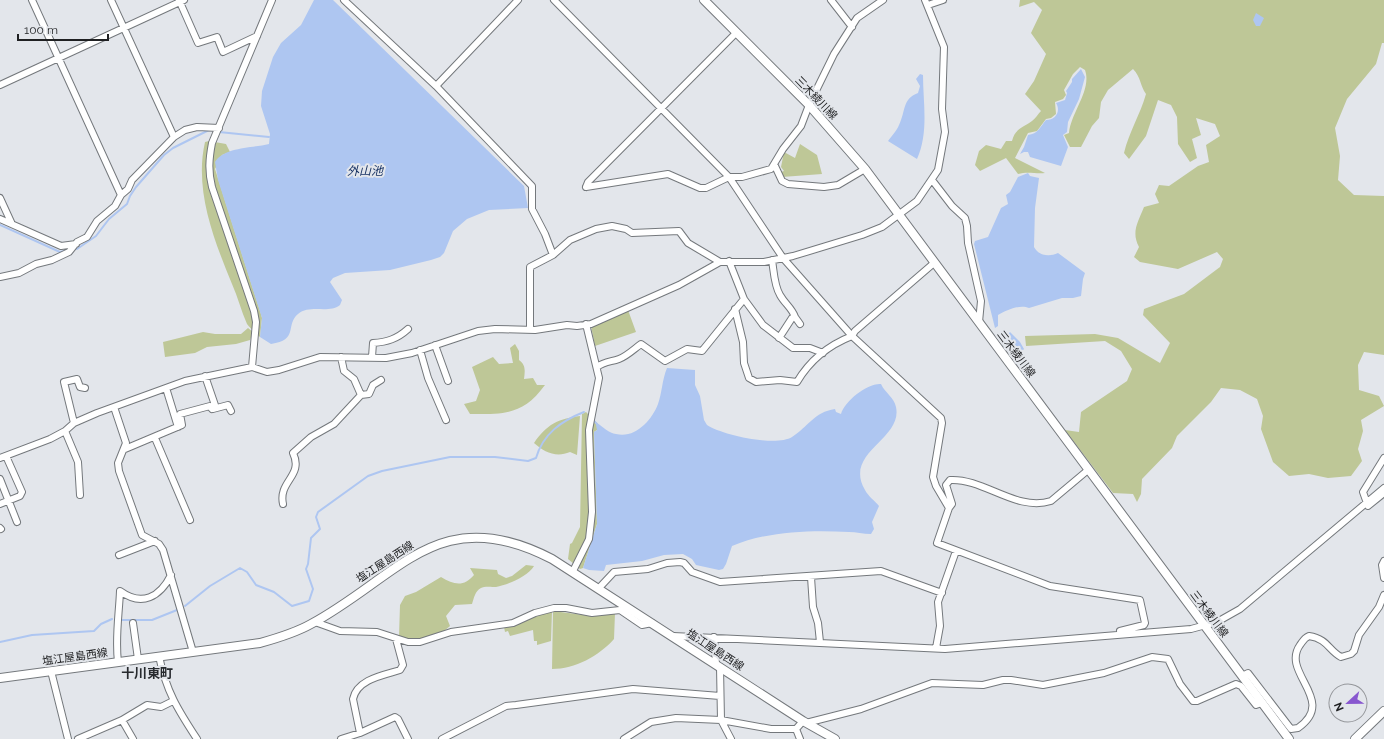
<svg xmlns="http://www.w3.org/2000/svg" width="1384" height="739" font-family="Raleway,'Noto Sans JP',sans-serif">
<rect width="100%" height="100%" fill="#e3e6eb"/>
<path fill="#bec797" d="M1020,0H1384V43H1382L1376,64L1347,99L1335,128L1340,156L1338,180L1354,195L1384,196V355L1364,352L1358,365L1359,390L1379,396L1384,406L1361,420L1363,431L1358,449L1362,461L1351,476L1328,478L1309,474L1289,476L1273,462L1261,429L1263,416L1257,399L1240,390L1221,388L1211,402L1177,436L1172,448L1142,479L1141,494L1137,502L1133,494L1113,493L1065,430L1079,432L1081,412L1127,381L1132,369L1121,351L1105,341L1026,346L1025,336L1095,334L1118,338L1160,363L1170,343L1143,315L1144,309L1184,294L1220,267L1223,259L1217,252L1178,269L1140,262L1134,257L1139,247C1131,232 1138,222 1144,207L1159,203L1155,194L1159,185L1169,186L1198,166L1209,162L1206,145L1220,136L1215,124L1196,118L1201,135L1192,139L1197,158L1190,162L1178,144L1177,117L1171,105L1158,100L1146,136L1129,159L1124,153C1129,132 1140,115 1146,94C1140,86 1141,77 1133,69L1108,90L1101,102L1099,118L1092,126L1081,147H1070L1064,135L1069,133C1071,112 1092,90 1085,70L1080,67L1073,74L1064,90L1066,95L1063,99L1055,102L1056,114L1051,118L1046,119L1037,131L1028,133L1015,158L1045,173C1035,174 1028,171 1018,174L1006,158L980,171L975,165L979,151L986,145L1001,149L1006,141H1012C1015,129 1022,128 1032,121C1035,119 1038,114 1041,111L1025,94L1034,81L1046,54L1031,33L1042,10L1034,2L1019,7Z
M209,141L226,144L230,152L222,155L215,169L261,314L262,318L260,337C256,333 250,328 247,324C241,311 238,297 232,284C214,240 194,190 205,142Z
M800,144L817,155L822,174L782,177L781,172L784,171L781,167L784,152L795,158Z
M628,310L636,332L595,346L591,326Z
M248,328L253,332L250,340L236,344L207,347L195,353L165,357L163,342L203,332L215,334H241Z
M515,344L519,351V360C526,365 525,371 524,379L533,378L537,385H545C523,415 505,414 470,414L464,404L476,401L480,390L472,367L493,357L499,364L513,363L510,348Z
M586,412L597,423V430L594,432L597,524L583,568L580,569L568,559L570,544L572,543L580,527L582,414Z
M580,416L577,455L570,452C556,458 544,452 534,443C547,424 558,419 580,416Z
M526,565L534,566C528,576 508,585 496,587C492,587 484,586 481,588C475,591 474,598 472,604L455,605L446,616L450,626C436,639 417,643 399,637L400,605L405,596L416,592L441,577C454,585 464,587 474,575L470,568L497,570L498,574L506,578L512,576Z
M552,611L551,641L537,645V641H534L533,630L510,636L508,631L505,632L504,627Z
M553,611L591,616L615,613L614,639C599,656 575,669 552,669Z"/>
<path fill="#aec6f1" d="M314,0H333L524,186L528,208L489,210L467,219L453,231L444,253L440,257L431,260L390,270L345,273L333,278L330,282L342,300L340,305C329,314 310,304 298,314C285,325 299,340 271,344L260,337L262,318L218,180L215,162C224,147 253,148 269,144L270,134L261,106L262,91L273,57L281,43L301,25Z
M1256,13L1264,18L1260,26H1256L1253,20Z
M1081,69L1085,77L1079,99L1068,122L1067,132L1063,135L1068,147L1061,166L1030,157L1028,152H1024L1020,154L1024,147L1028,135C1038,134 1040,127 1046,120C1056,120 1061,111 1056,103L1065,100L1067,93L1066,91L1072,82V79Z
M920,74L923,75C923,103 929,132 917,159L888,141C892,136 897,130 899,125C906,111 902,99 918,93L920,86L916,79Z
M1028,173L1030,176L1039,178L1035,208L1034,247C1039,256 1049,257 1058,253L1085,273L1083,279L1081,296L1073,298H1062L1029,308C1020,304 1007,310 998,315V326L995,328L974,244L975,241L988,237L1001,208L1008,204L1006,195L1010,192L1018,177Z
M1010,332L1020,342L1024,349L1017,357L1004,340Z
M667,368L695,370V385L700,396L704,420L707,425C722,435 776,447 792,437C808,427 814,412 835,409L836,412L841,414C845,401 867,383 881,384C885,393 894,397 896,407C903,440 843,452 865,490C868,496 875,501 879,506L872,522L874,529L871,534C863,534 856,532 849,532C811,530 768,531 732,546L726,564L723,569L719,570L696,565L692,559L683,554L664,555L642,561L606,565L604,571L589,570L583,568L597,524L594,432L597,430L596,425L597,423C603,427 609,433 616,434C635,439 652,420 658,404C662,393 662,380 667,368Z"/>
<g fill="none" stroke-linecap="round" stroke-linejoin="round">
<path stroke="#aec6f1" stroke-width="2" d="M219,132L269,137
M0,225L60,252L64,251
M77,249L96,236L109,219L127,204L130,196L136,187L164,155L173,148L209,130
M592,419L597,424
M185,606L210,586L240,568L247,572L256,585L274,592L292,606L309,601L313,589L306,569L308,564L311,538L320,529L316,517L318,512L368,476L382,471L450,457H495L528,461L536,458C543,434 561,421 584,412
M122,620H152L177,610
M0,642L32,635L94,631L101,624L112,619"/>
<defs>
<path id="minor" d="M32,0L121,195
M111,0L174,137
M179,0L198,43L217,37L223,52L257,36
M344,0L436,86L532,186V209L545,234L553,255
M554,0L729,177L783,258L852,336C829,345 810,360 797,382L780,380L756,382L749,378L744,363L743,342L735,309
M831,0L852,27
M928,5L943,0
M0,85L184,0
M436,86L518,0
M775,166L782,181L788,184L824,187L838,185L865,169
M932,180L952,206L965,218L967,226L968,243L981,301L979,322
M586,187L668,174L700,188H706L729,177H742L771,169L783,149L801,126L809,105L834,54L857,18L883,0
M586,187L588,182L736,33
M0,198L11,222
M0,219L61,246L76,244
M772,260C774,272 774,285 780,295C785,304 792,308 795,317
M729,261L744,299L763,325L793,348H810L823,353
M934,263L855,331L852,336L941,418L942,423L933,477L936,486L949,508L937,543L1050,586L1140,600L1145,623L1144,625L1120,631
M0,277L19,273L36,264L52,260L69,252L77,242L87,237L97,221L115,206L121,195L128,189L132,180L174,137L185,130L197,127L219,128
M530,330V267L553,255L570,240L596,229L612,226L626,229L632,233L679,231L688,243L720,262
M779,338L792,318L795,317L800,324
M435,345L448,381
M420,350L428,378L446,420
M341,357L344,371L354,379L361,395
M372,357L373,343C387,342 397,339 408,329
M252,367L256,322L254,311L212,187C208,171 209,159 212,143L272,0
M597,367C605,361 611,362 619,359C627,356 634,349 641,344L665,361L687,349L702,351L744,299
M205,376L216,408
M166,388L178,427
M114,407L126,443L118,463L119,471L142,535L159,544L163,550L193,652
M213,409L228,405L231,411
M74,423L64,382L77,379L80,387L85,388
M65,431L78,462L80,495
M155,438L190,520
M125,449L182,425L180,414L210,406L212,409
M0,458L50,439L65,431L74,423L97,413L185,381L252,367L267,372L279,370L320,357L386,358L412,353L478,331L495,329L535,330L567,325L577,326L591,324L679,285L720,262H764L793,256L862,235L882,227L917,201L938,170L945,132L942,109L944,47L925,0
M1384,458L1363,492L1368,506L1384,493
M0,479L17,522
M0,504L20,496L22,492L6,456
M283,504C278,481 304,476 293,453L311,437L334,424L361,395L369,394L373,385L381,380
M949,508L952,504L946,485L950,480C984,478 1016,512 1051,501L1088,470
M0,528L1,529
M119,555L155,541
M1384,561L1382,565L1384,578
M573,571L589,539L592,512L589,430L599,378L586,324
M811,577L813,607L818,623L820,642
M599,588L614,572L648,569L667,563L680,562L684,563L692,572L720,582L881,571L942,593
M315,622L340,631L377,632L408,642H420L451,632L513,623L535,613L554,608H566L592,613L620,610L642,625L652,623
M133,623L138,659
M673,636L945,649L1191,629L1217,622L1240,609L1384,488
M714,637L716,664
M936,648L940,626L938,602L956,551
M159,656C166,691 178,710 197,739
M118,662C115,638 119,615 120,591C142,607 160,597 171,575
M720,667L721,720L731,739
M51,671L68,739
M1242,676L1248,673L1291,729L1298,728C1338,700 1280,673 1300,645C1303,641 1304,638 1309,636C1328,639 1328,650 1341,657L1351,654L1354,651L1359,635L1379,607L1384,595
M122,720L133,739
M806,723L861,709L932,683L983,685L1003,680H1011L1043,685L1104,673L1152,657L1168,659L1180,684L1193,701H1197L1236,684L1241,686L1256,705L1262,703
M796,729L800,739
M360,733L353,699C357,679 384,675 400,670L403,665L396,639
M78,739L122,720L147,705L161,707L173,701
M341,739L360,733L395,717L398,719L408,739
M442,739L506,706L516,705L633,689L720,696
M624,739L651,722L676,718L721,720L771,729H796L803,721"/>
<path id="major" d="M704,0L809,105L865,169L1289,739
M0,678L260,643C278,638 295,633 311,624C400,576 439,500 552,559L803,721L835,739
M1355,739L1384,711"/>
</defs>
<use href="#minor" stroke="#74787c" stroke-width="8"/>
<use href="#major" stroke="#74787c" stroke-width="10"/>
<use href="#minor" stroke="#fff" stroke-width="6"/>
<use href="#major" stroke="#fff" stroke-width="8"/>
</g>
<g text-anchor="middle" dominant-baseline="central" stroke-width="4" stroke-linejoin="round" paint-order="stroke">
<g font-size="11" fill="#1f2022" stroke="#e3e6eb">
<text transform="translate(816 98) rotate(46)">三木綾川線</text>
<text transform="translate(1016 354) rotate(53)">三木綾川線</text>
<text transform="translate(385 562) rotate(-33)">塩江屋島西線</text>
<text transform="translate(1209 614) rotate(53)">三木綾川線</text>
<text transform="translate(715 650) rotate(33)">塩江屋島西線</text>
<text transform="translate(75 657) rotate(-8)">塩江屋島西線</text>
</g>
<g font-size="12" font-style="italic" fill="#112c5f" stroke="#e3e6eb">
<text x="365" y="171">外山池</text>
</g>
<g font-size="13" font-weight="bold" fill="#272a2e" stroke="#e3e6eb">
<text x="147" y="673">十川東町</text>
</g>
</g>
<g transform="translate(1348 703) rotate(248)"><circle r="19" fill="#e3e6eb" stroke="#95979b"/>
<path d="M0-3L7 15L0 10L-7 15Z" fill="#8857cf"/>
<text y="-6" font-size="11" font-weight="bold" text-anchor="middle" fill="#1f2022">N</text>
</g>
<path d="M18 34v6h90v-6" fill="none" stroke="#1f2022" stroke-width="2"/>
<text x="24" y="34" font-size="12" fill="#1f2022" stroke="#e3e6eb" stroke-width="3" paint-order="stroke">100 m</text>
</svg>
